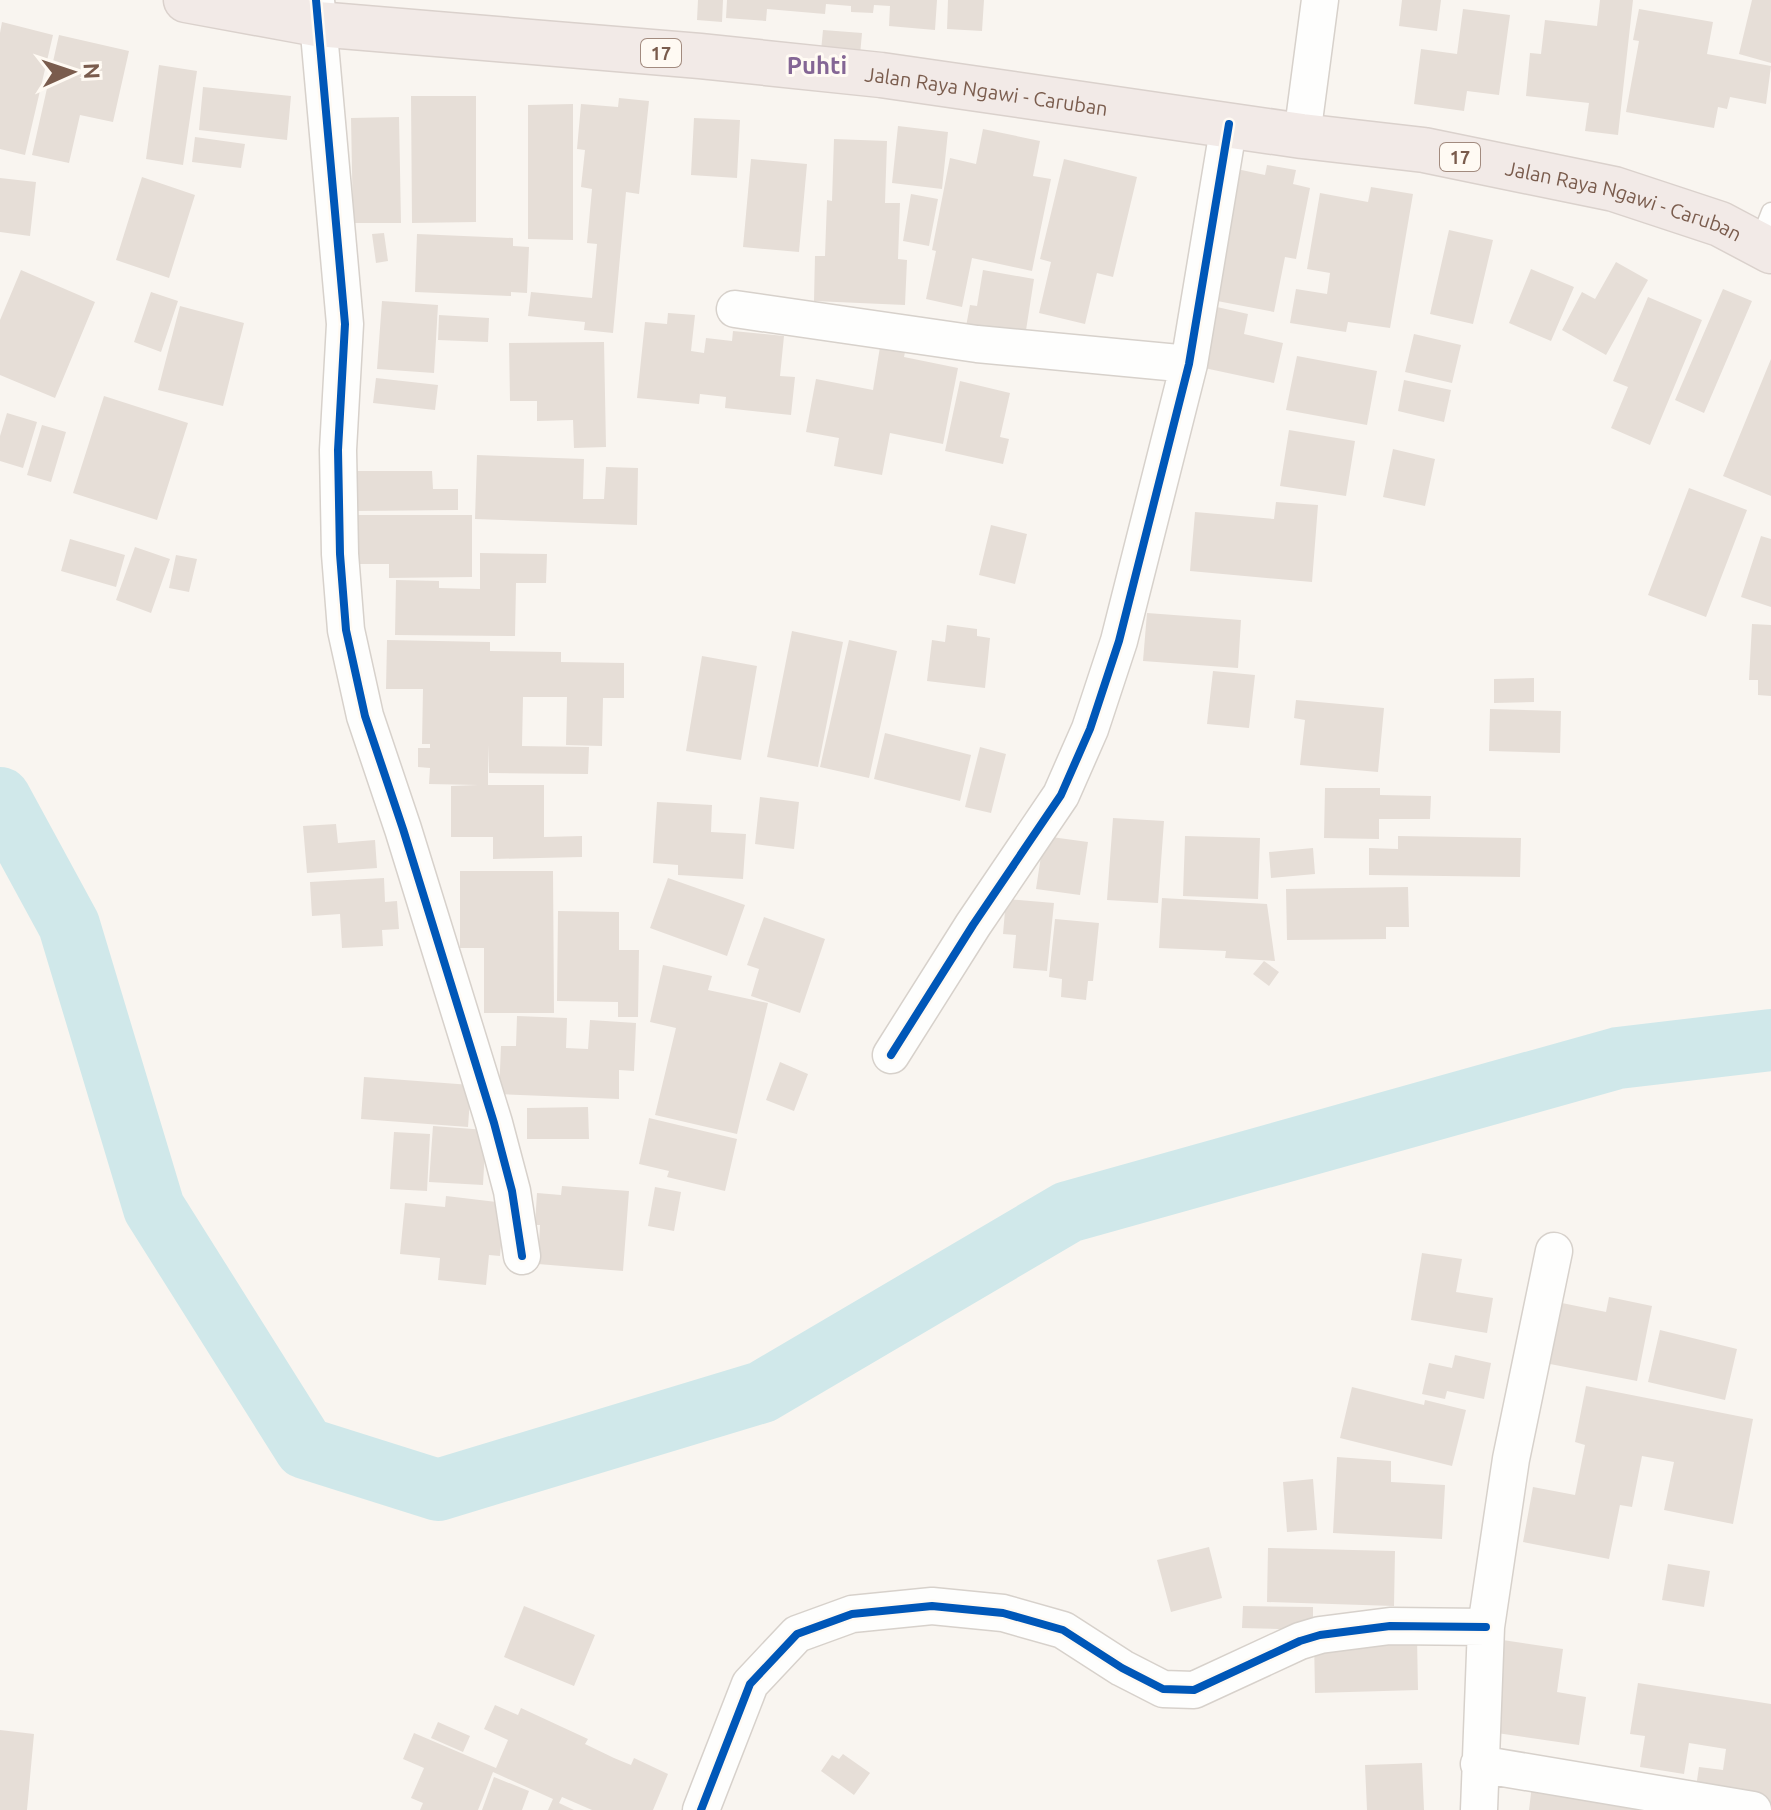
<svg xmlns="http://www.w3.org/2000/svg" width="1771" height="1810" font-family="Ubuntu,sans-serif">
<rect width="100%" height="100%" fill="#f9f5f0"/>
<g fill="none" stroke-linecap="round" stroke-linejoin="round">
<path stroke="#d0e8ea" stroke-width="62" d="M0,798L69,925L154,1208L305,1448L438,1490L762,1392L1068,1212L1618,1058L1771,1040"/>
</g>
<path fill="#e6ded7" d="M698,0H723L722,22L697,20Z
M727,0H937L935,30L889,26L890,6L874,5L873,13L851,12V6L826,4L825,14L767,9L766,21L726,18Z
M948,0H984L982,31L947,29Z
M1402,0H1441L1437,31L1399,26Z
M1600,0H1633L1618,135L1585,131L1589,103L1526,96L1530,53L1541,54L1545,20L1597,26Z
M1752,0H1771V63L1739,54Z
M1463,9L1510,15L1499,95L1467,91L1464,111L1414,104L1421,49L1457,54Z
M1639,9L1713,22L1707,54L1771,66L1766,104L1730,97L1727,109L1718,107L1714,128L1626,112L1639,41L1633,40Z
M2,22L53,35L25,155L0,149V33Z
M823,30L862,33L859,66L820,62Z
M59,35L129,51L113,122L80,115L69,163L32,155Z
M159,65L197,71L183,165L146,159Z
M203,87L291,96L287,140L199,130Z
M411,96H476V222L412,223Z
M619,98L649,101L639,194L626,192L613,333L584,330L585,322L528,316L531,292L592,298L597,244L587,243L592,189L581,187L585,150L577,149L581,104L618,107Z
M573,104V240L528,239V105Z
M399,117L401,223H353L351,118Z
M694,118L740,120L737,178L691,175Z
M898,126L948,132L942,189L892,183Z
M983,129L1040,141L1033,176L1051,179L1032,271L972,258L962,307L926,299L936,251L932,250L950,158L976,164Z
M195,137L245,144L241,168L192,162Z
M834,139L887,141L885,203H900L898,259L907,260L905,305L814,301L815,256H825L827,200L832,201Z
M751,159L807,164L799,252L743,247Z
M1064,159L1137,177L1113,277L1097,273L1085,324L1039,313L1051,262L1040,259Z
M1267,165L1296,170L1293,184L1310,188L1296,259L1285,257L1274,312L1212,300L1232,168L1265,175Z
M142,177L195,195L169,278L116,260Z
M0,178L36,182L30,236L0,232Z
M1371,187L1413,194L1390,328L1348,322L1346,332L1290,323L1296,289L1327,294L1330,273L1307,269L1320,193L1368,202Z
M911,194L938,199L929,246L903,241Z
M1449,230L1493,240L1473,324L1430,314Z
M384,233L388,261L376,263L372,234Z
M417,234L513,238V246L529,247L527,293L511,292V296L415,292Z
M1616,262L1648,280L1606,355L1562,330L1582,292L1595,299Z
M1531,269L1574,287L1551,341L1509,323Z
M21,270L95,302L55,398L0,375V320Z
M983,270L1034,279L1024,343L965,332L970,305L977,306Z
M1723,289L1752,301L1704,413L1675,400Z
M151,292L178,301L161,352L134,342Z
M1648,297L1702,320L1650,445L1611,428L1628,387L1613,381Z
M382,301L438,305L434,373L377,369Z
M1208,305L1248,314L1244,334L1283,343L1274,383L1195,366Z
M180,306L244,323L223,406L158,390Z
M668,313L695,315L691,351L704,353L706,338L732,341L733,331L784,336L780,376L795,377L791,415L725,408L726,397L700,394L699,404L637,398L645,322L667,324Z
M439,315L489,318L488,342L438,340Z
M1414,334L1461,345L1452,383L1405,372Z
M604,342L606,447L574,448L573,420L537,421V401H510L509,343Z
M880,347L905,352L904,357L958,368L943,444L890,433L882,475L834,466L839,438L806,432L816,379L873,390Z
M1297,356L1377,371L1367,425L1286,410Z
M1771,359V496L1723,476Z
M376,378L438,385L435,410L373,403Z
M1404,380L1451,390L1444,422L1398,411Z
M960,381L1010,393L1000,437L1009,439L1003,464L945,451Z
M104,396L188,423L157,520L73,493Z
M7,413L37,422L23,468L0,461V436Z
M42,425L66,432L51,482L27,475Z
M1289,430L1355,441L1346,496L1280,486Z
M1393,449L1435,459L1425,506L1383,497Z
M477,455L584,459L583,499H604L606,467L638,468L637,525L475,519Z
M356,471H432L433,489H458V510L355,511Z
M1689,488L1747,510L1706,617L1648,595Z
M1276,502L1318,505L1312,582L1190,571L1195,512L1274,519Z
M350,515H472V577L389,578V564H351Z
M991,525L1027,534L1015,584L979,575Z
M1761,536L1771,539V607L1741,597Z
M70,539L125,555L116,587L61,571Z
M135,547L170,559L151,613L116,600Z
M480,553L547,554L546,583H516L515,636L395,635L396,580L439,581V588L480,589Z
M176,555L197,559L189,592L169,588Z
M1147,613L1241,620L1238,668L1143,661Z
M1752,624L1771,625V696L1758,695V680H1749Z
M947,625L977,629V636L990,638L985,688L927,681L932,640L945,642Z
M792,631L843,642L818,767L767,757Z
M387,640L490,642V651L561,652V662L624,663V698H603L602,746L566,745L567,697H523L522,746L589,747L588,774L489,773L488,745V785H544V837L582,836V857L493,859V837H451V786L478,785L429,784L430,768L418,767V748H430V744H422L423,689H386Z
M849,640L897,651L869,778L820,767Z
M702,656L757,666L741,760L686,751Z
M1213,671L1255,675L1249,728L1207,724Z
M1534,678V702L1494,703V679Z
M1296,700L1384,708L1378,772L1300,765L1305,720L1294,718Z
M1490,709L1561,711L1560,753L1489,751Z
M885,733L971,755L960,801L874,779Z
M980,747L1006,754L991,813L965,807Z
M1325,788H1380V795L1431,796L1430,819H1379V839L1324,838Z
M760,797L799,802L794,849L755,844Z
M657,802L712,805L711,832L746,834L743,879L678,875V865L653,863Z
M1113,818L1164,821L1158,903L1107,900Z
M336,824L338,843L375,840L377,868L307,873L303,826Z
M1044,836L1088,842L1080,895L1036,889Z
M1185,836L1260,838L1258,899L1183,896Z
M1398,836L1521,838L1520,877L1369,875V848L1398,849Z
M1313,848L1315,874L1271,878L1269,852Z
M460,871H553L554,1013H484V948H460Z
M384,878L385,902L397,901L399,929L382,930L383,946L342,948L340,914L312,916L310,882Z
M668,878L745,905L727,956L650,928Z
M1408,887L1409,927H1386V939L1287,940L1286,889Z
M1162,898L1267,904L1275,961L1225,958L1226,951L1159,948Z
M1006,899L1054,903L1047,971L1013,968L1016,935L1003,934Z
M558,911L619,912V950H639L638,1017H618V1002L557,1001Z
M764,917L825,939L800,1013L751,996L759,969L747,965Z
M1055,919L1099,923L1093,981H1088L1086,1000L1061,997L1062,979L1049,977Z
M1264,961L1279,972L1269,986L1253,974Z
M663,965L712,976L708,990L768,1003L737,1134L655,1115L676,1028L650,1022Z
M517,1016L567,1018L566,1048L588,1049L590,1020L636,1023L634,1071L619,1070V1099L499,1094L501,1046H516Z
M780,1062L808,1074L794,1111L766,1100Z
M364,1077L471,1085L468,1127L361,1119Z
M588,1107L589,1139H527V1108Z
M649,1118L737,1139L725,1191L667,1177L669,1171L639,1164Z
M433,1126L486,1130L483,1185L429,1182Z
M394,1132L430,1134L427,1191L390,1189Z
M562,1186L629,1191L623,1271L538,1264L540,1225H535L537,1193L561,1195Z
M655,1187L681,1192L674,1231L648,1226Z
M446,1196L505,1203L500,1256L489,1255L486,1285L438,1280L440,1258L400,1254L405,1203L445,1207Z
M1422,1253L1462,1259L1456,1292L1493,1298L1487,1333L1411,1320Z
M1609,1297L1652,1306L1637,1381L1545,1363L1557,1302L1606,1312Z
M1660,1330L1737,1349L1725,1400L1648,1382Z
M1455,1355L1491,1363L1484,1399L1447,1391L1445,1399L1422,1394L1429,1363L1452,1368Z
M1586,1386L1753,1419L1733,1524L1664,1510L1674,1462L1642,1456L1632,1507L1620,1505L1609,1559L1523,1542L1533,1487L1575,1495L1585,1445L1575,1442Z
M1352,1387L1424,1405L1425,1400L1466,1410L1452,1466L1340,1438Z
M1337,1457L1391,1461V1482L1445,1485L1442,1539L1333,1533Z
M1313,1479L1317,1530L1287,1532L1283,1482Z
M1209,1547L1222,1598L1171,1612L1157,1560Z
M1268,1548L1395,1551L1394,1606L1267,1602Z
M1668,1564L1710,1571L1704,1607L1662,1600Z
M524,1606L595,1635L574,1686L504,1657Z
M1243,1606L1313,1607V1630L1242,1628Z
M1417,1637L1418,1690L1315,1693L1314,1639Z
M1496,1639L1563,1649L1557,1692L1586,1697L1579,1745L1490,1732Z
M1638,1683L1771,1704V1805L1719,1797L1696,1787L1699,1767L1723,1770L1726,1749L1689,1743L1684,1774L1640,1767L1645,1736L1630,1734Z
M495,1705L518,1715L521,1708L588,1739L585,1744L614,1758L631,1765L634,1758L668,1774L653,1810H592L562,1797L559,1803L574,1810H548L553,1799L493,1772L478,1810H420L423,1803L411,1798L424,1768L403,1759L414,1733L496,1768L508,1740L484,1729Z
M438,1722L470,1736L463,1752L431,1738Z
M0,1730L34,1734L27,1810H0Z
M843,1754L870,1773L854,1795L821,1771L832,1755L839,1759Z
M1422,1763L1424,1810H1367L1365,1765Z
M494,1777L529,1791L522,1810H482Z
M1532,1785L1645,1810H1529Z"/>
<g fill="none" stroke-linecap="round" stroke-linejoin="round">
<defs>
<path id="lane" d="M1759,243L1771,212"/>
<path id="street" d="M316,0L345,324L338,450L340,554L346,630L365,716L403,829L494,1123L512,1191L522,1256
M1302,136L1320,0
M735,309L977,344L1189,364
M891,1055L973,925L1061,795L1090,729L1119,641L1189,364L1229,124
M1479,1764L1753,1810
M701,1810L750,1684L797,1634L852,1614L932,1606L1003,1613L1063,1630L1122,1668L1163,1689L1194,1690L1300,1641L1320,1635L1390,1626L1486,1627
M1479,1810L1486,1627L1511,1459L1554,1251"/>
<g id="highway">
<path id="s1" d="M186,0L317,24L700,56L881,75L1302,136L1424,150L1614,189L1720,224L1771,251"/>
</g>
</defs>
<use href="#lane" stroke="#d7d1cb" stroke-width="21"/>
<use href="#street" stroke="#d7d1cb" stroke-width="39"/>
<use href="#highway" stroke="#dad1cc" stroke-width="47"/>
<use href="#lane" stroke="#fefefd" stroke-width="18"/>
<use href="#street" stroke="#fefefd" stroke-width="36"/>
<use href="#highway" stroke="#f2eae7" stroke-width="44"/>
<defs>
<path id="cycleway" d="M316,0L345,324L338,450L340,554L346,630L365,716L403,829L494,1123L512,1191L522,1256
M891,1055L973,925L1061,795L1090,729L1119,641L1189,364L1229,124
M701,1810L750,1684L797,1634L852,1614L932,1606L1003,1613L1063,1630L1122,1668L1163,1689L1194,1690L1300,1641L1320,1635L1390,1626L1486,1627"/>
</defs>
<use href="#cycleway" stroke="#fffaf3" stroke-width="13"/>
<use href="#cycleway" stroke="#0057b8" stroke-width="8"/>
</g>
<g text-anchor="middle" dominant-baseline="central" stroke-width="6" stroke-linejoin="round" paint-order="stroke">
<g fill="#fffaf3" stroke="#a28b7f" stroke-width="2">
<rect x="641" y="39" width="40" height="28" rx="6"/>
<rect x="1440" y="143" width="40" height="28" rx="6"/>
</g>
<g font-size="18" font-weight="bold" fill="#7a5c4d">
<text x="661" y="53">17</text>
<text x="1460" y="157">17</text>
</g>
<g font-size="20" fill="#7a5c4d" stroke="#fffaf3">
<text stroke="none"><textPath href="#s1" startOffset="806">Jalan Raya Ngawi - Caruban</textPath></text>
<text stroke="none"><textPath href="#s1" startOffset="1454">Jalan Raya Ngawi - Caruban</textPath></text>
</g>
<g font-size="24" font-weight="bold" fill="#846695" stroke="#fffaf3">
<text x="817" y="65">Puhti</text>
</g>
</g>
<g transform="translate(72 72) rotate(87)" stroke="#fffaf3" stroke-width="6" paint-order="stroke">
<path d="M0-6L14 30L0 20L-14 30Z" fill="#7a5c4d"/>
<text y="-12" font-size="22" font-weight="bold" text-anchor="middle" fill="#7a5c4d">N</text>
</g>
</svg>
